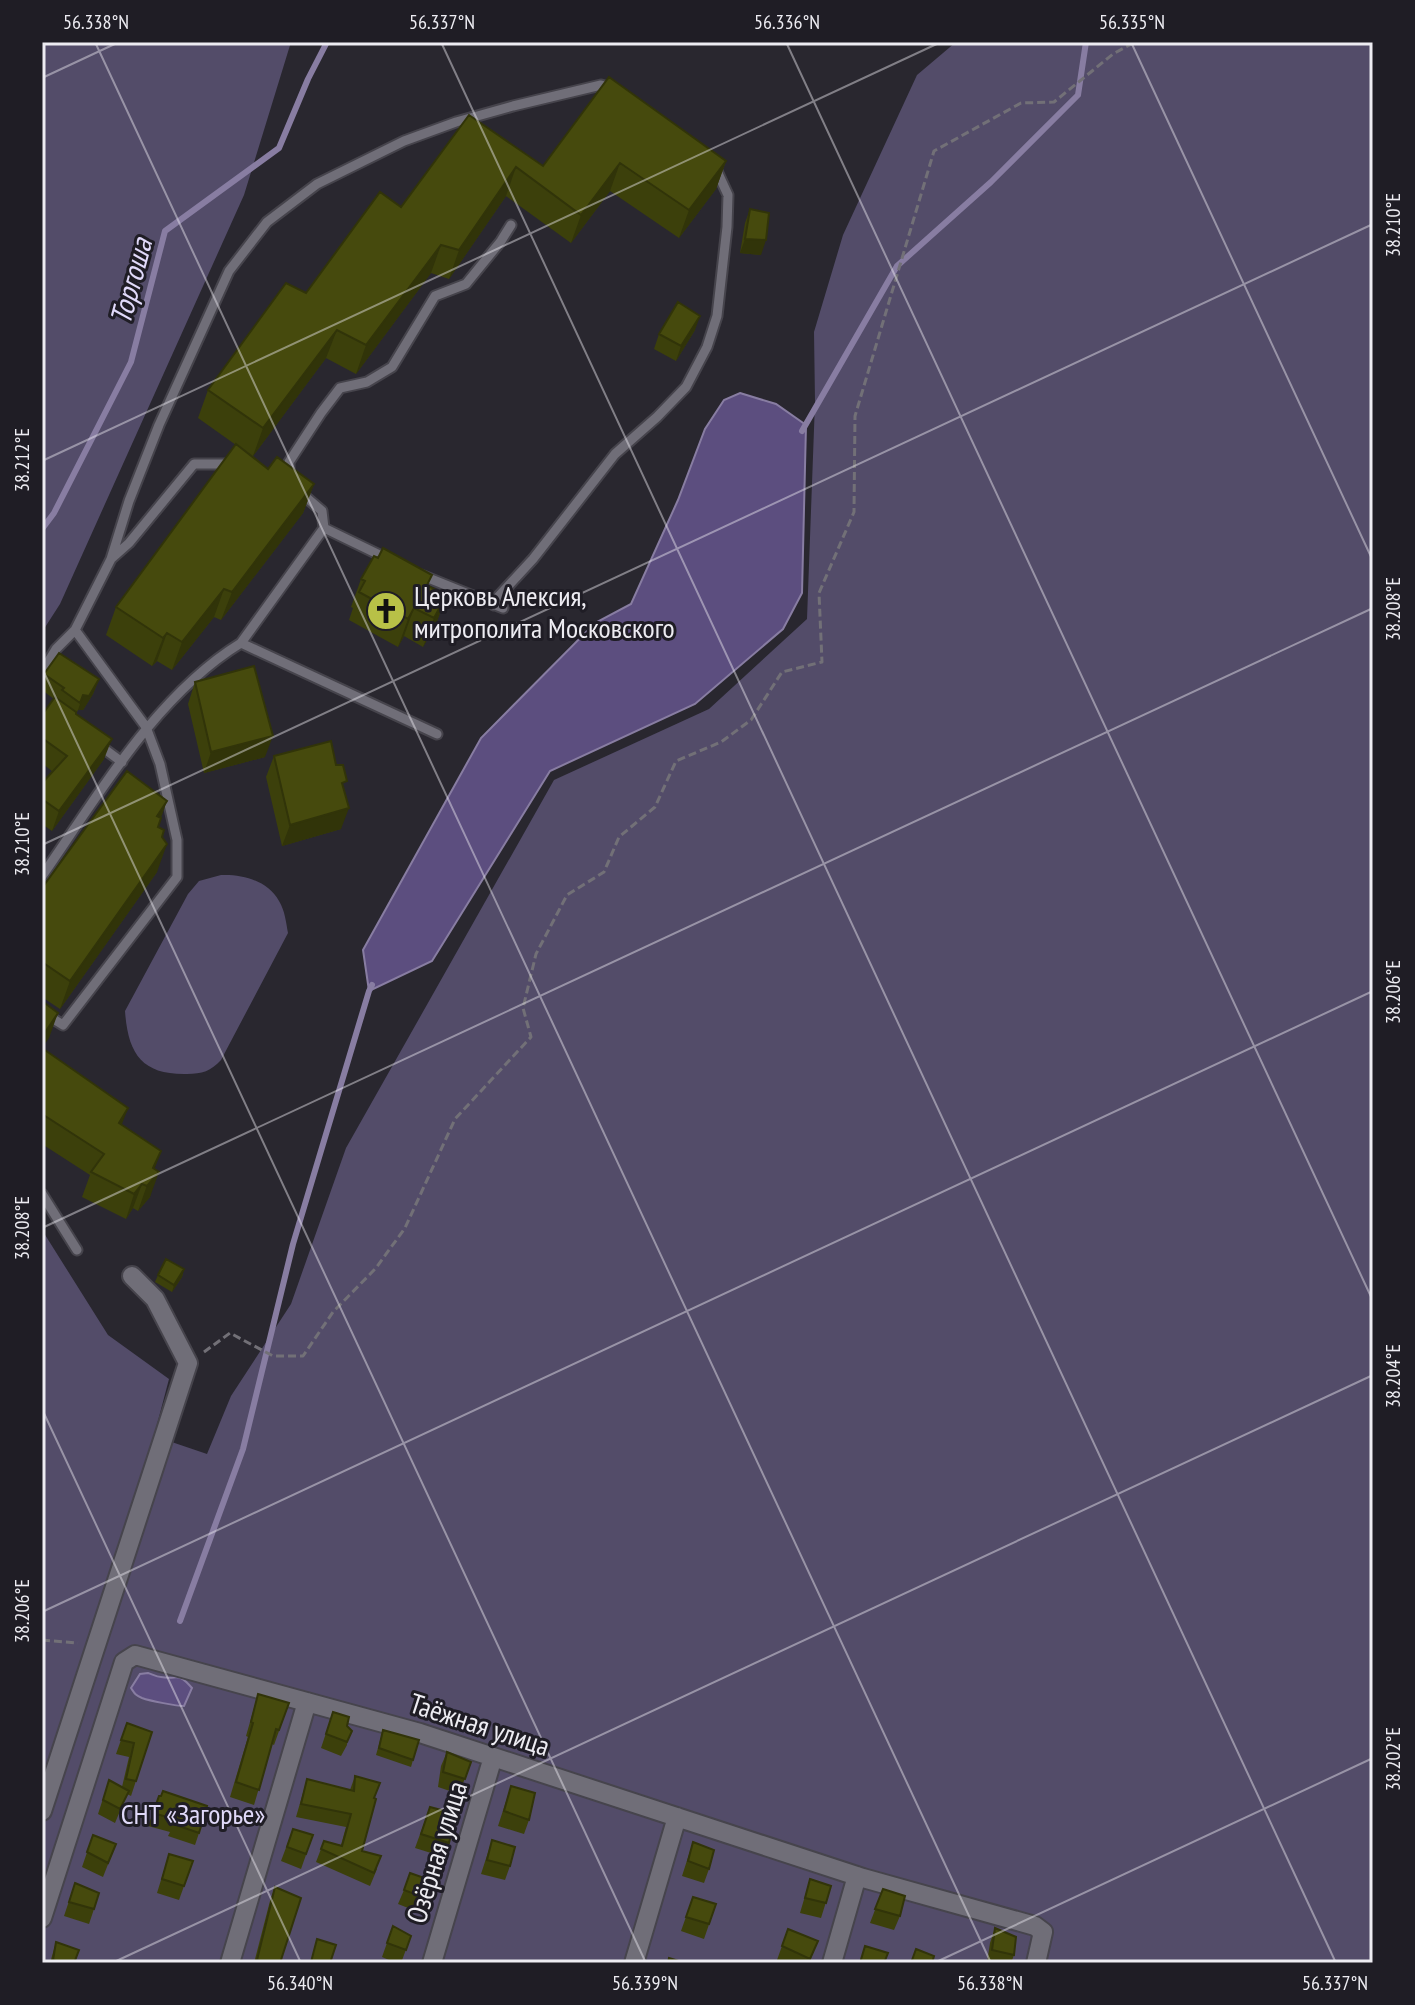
<svg xmlns="http://www.w3.org/2000/svg" width="1415" height="2005" font-family="'PT Sans Narrow',sans-serif">
<rect width="100%" height="100%" fill="#29272f"/>
<path fill="#534c69" d="M42,42H291L244,195L60,604L42,632Z
M956,42H1373V1963H42V1230L108,1335L169,1379L154,1436L207,1454L231,1396L291,1304L346,1148L554,780L709,709L807,619L815,402L814,332L843,235L917,75Z
M221,875C243,874 268,881 279,901C285,911 286,922 288,933L221,1060C211,1071 202,1074 187,1074C142,1075 128,1054 125,1011L188,894L199,881Z"/>
<path fill="#5c4e7f" stroke="#887da2" stroke-width="2" d="M740,393L776,404L806,425L802,593L783,629L695,704L550,771L432,961L369,991L363,950L481,738L595,623L631,604L678,500L705,429L724,400Z
M148,1673C152,1674 156,1677 161,1677C179,1680 177,1671 192,1688L184,1706C177,1706 150,1701 142,1698C135,1695 135,1694 131,1688L140,1674Z"/>
<g fill="none" stroke-linecap="round" stroke-linejoin="round">
<path stroke="#887da2" stroke-width="6" d="M802,431L897,266L991,182L1078,95L1086,42
M42,529L54,513L131,362L165,231L279,148L308,79L327,42
M180,1621L243,1449L293,1244L369,991L372,985"/>
<defs>
<path id="service" d="M289,475V462L321,413L340,388L367,382L392,367L435,296L466,284L501,241L511,225
M301,493L322,511L324,528
M111,559L129,543L194,464H232
M421,575L503,608
M494,605L497,598L533,559L615,454L657,417L686,387L707,347L717,316L727,227L728,195L716,169
M241,643L324,528L390,560
M42,672L56,649L75,630
M99,745L122,762
M42,876C98,796 156,695 241,643L437,734
M42,1012L63,1025L177,877V840L160,764L146,727L75,630L111,559L129,501L159,425L229,271L267,222L317,184L404,141L456,122L513,106L601,85L611,88
M42,1194L77,1250"/>
<path id="minor" d="M42,1811L188,1363L155,1299L132,1276
M42,1918L124,1662L135,1655L420,1733L863,1878L1035,1926L1043,1932L1036,1963
M230,1963L307,1702
M432,1963L493,1757
M634,1963L677,1817
M832,1963L857,1876"/>
</defs>
<use href="#service" stroke="#46444c" stroke-width="13"/>
<use href="#minor" stroke="#46444c" stroke-width="22"/>
<path stroke="#727077" stroke-width="3" stroke-dasharray="8 4" stroke-linecap="butt" d="M204,1352L230,1333L273,1356H303L333,1312L376,1268L405,1228L455,1119L531,1037L523,1008L536,954L567,895L604,872L619,837L655,807L676,761L721,742L751,720L782,672L822,662L819,593L854,512L855,416L934,151L1021,103L1054,102L1113,54L1135,42
M42,1640L78,1643"/>
<use href="#service" stroke="#706e78" stroke-width="9"/>
<use href="#minor" stroke="#706e78" stroke-width="18"/>
</g>
<path fill="#3c400b" d="M609,77L726,161L716,189L679,238L610,191L571,243L506,196L449,279L431,273L356,374L326,358L253,456L268,469L314,484L303,513L221,620L214,617L172,670L157,661L152,666L106,635L116,607L236,445L198,418L208,390L306,293L401,207L469,115L543,166Z
M750,209L761,255L740,253L745,223Z
M695,330L676,361L654,349L659,334Z
M361,579L428,586L446,596L436,624L423,647L404,636L398,647L349,620L353,608L351,607Z
M44,674L99,679L93,694L83,710H78L76,714L104,759L52,831L42,824V783L53,772L42,763V715L54,699L42,690V680Z
M195,682L265,757L204,773L188,704Z
M274,756L336,765L344,790L341,829L282,846L266,777Z
M161,818L158,827L162,837L157,872L60,1009L42,997V888Z
M42,1048L122,1125L155,1169L150,1197L138,1211L133,1208L126,1219L82,1197L90,1175L42,1144Z
M184,1269L182,1277L172,1292L155,1282L158,1275Z
M258,1694L289,1703L274,1745L272,1744L254,1805L230,1797L248,1737L246,1736Z
M333,1712L347,1726V1745L341,1756L321,1748Z
M127,1723L152,1732L131,1796L127,1794L115,1823L98,1814L109,1780L122,1787L129,1757L116,1754Z
M383,1730L413,1760L411,1767L376,1755Z
M447,1752L471,1762L459,1794L438,1787L441,1766Z
M355,1776L374,1798L362,1851L377,1869L370,1886L316,1862L324,1841L341,1845L346,1827L296,1817L307,1779L350,1790Z
M511,1786L529,1820L524,1834L498,1826Z
M159,1796L199,1833L195,1845L168,1836L170,1832L148,1826Z
M430,1807L449,1843L444,1857L415,1848Z
M293,1829L313,1835L301,1869L281,1861Z
M93,1835L116,1844L103,1877L82,1867Z
M492,1840L510,1866L505,1880L481,1874Z
M693,1842L709,1869L704,1883L682,1876Z
M169,1854L193,1861L179,1900L157,1893Z
M810,1879L831,1886L821,1918L800,1913Z
M433,1881L421,1913L398,1904L404,1890Z
M75,1883L94,1909L89,1924L64,1916Z
M275,1887L280,1963H254L270,1901Z
M883,1889L900,1916L894,1930L870,1923Z
M693,1897L716,1904L704,1939L681,1931Z
M393,1926L411,1936L401,1963H396L382,1957Z
M995,1928L1014,1955L1011,1963H987L990,1943Z
M788,1929L818,1941L809,1963H782L777,1960Z
M56,1942L79,1950L75,1963H50Z"/>
<path fill="#313409" d="M726,161L716,189L679,238L689,210Z
M620,163L610,191L571,243L581,215Z
M516,167L506,196L449,279L459,250Z
M745,239L766,240L761,255L740,253Z
M441,245L431,273L356,374L366,345Z
M700,316L695,330L676,361L681,346Z
M337,330L326,358L253,456L263,428Z
M314,484L303,513L221,620L232,592Z
M224,589L214,617L172,670L182,642Z
M446,596L436,624L423,647L434,618Z
M414,608L404,636L398,647L408,619Z
M167,633L157,661L152,666L163,638Z
M99,679L93,694L83,710H78L83,695Z
M273,736L265,757L204,773L211,752Z
M112,739L104,759L52,831L59,811Z
M167,801L157,829V816Z
M349,808L341,829L282,846L290,825Z
M167,844L157,872L60,1009L70,981Z
M58,1013L49,1038L42,1048V1037Z
M128,1108L119,1132V1123Z
M161,1151L152,1176L159,1172L150,1197L138,1211L153,1168Z
M142,1184L133,1208L126,1219L134,1194Z
M184,1269L182,1277L172,1292L174,1285Z"/>
<path fill="#464a0d" stroke="#313409" stroke-width="2" d="M609,77L726,161L689,210L620,163L581,215L516,167L459,250L441,245L366,345L337,330L263,428L208,390L286,283L306,293L380,192L401,207L469,115L543,166Z
M750,209L769,213L766,240L745,239Z
M678,302L700,316L681,346L659,334Z
M236,444L268,469L277,457L314,484L232,592L224,589L182,642L167,633L163,638L116,607Z
M383,548L432,575L427,585L446,596L434,618L414,608L408,619L359,592L365,581L361,579L374,556L378,558Z
M59,653L99,679L89,696L83,695L80,703L62,690L64,688L44,674Z
M254,666L273,736L211,752L195,682Z
M55,697L76,712V714L112,739L59,811L42,799V783L67,756L42,738V715Z
M331,741L336,765H343L347,781L342,783L349,808L290,825L274,756Z
M127,771L167,801L157,816L161,818L158,827L164,830L162,837L167,844L70,981L42,962V888Z
M42,1001L58,1013L42,1037Z
M42,1048L128,1108L119,1123L161,1151L153,1168L159,1172L147,1186L142,1184L134,1194L91,1172L104,1154L42,1114Z
M166,1259L184,1269L174,1285L158,1275Z
M258,1694L289,1703L279,1730L276,1729L259,1790L236,1782L253,1723L251,1722Z
M333,1712L349,1717L347,1726L352,1731L347,1742L326,1734Z
M127,1723L152,1732L136,1781L126,1779L134,1743L121,1740Z
M383,1730L419,1740L413,1760L379,1748Z
M447,1752L471,1762L465,1779L443,1772Z
M355,1776L380,1783L374,1798L376,1799L362,1851L381,1856L374,1873L321,1849L324,1841L342,1846L351,1814L301,1804L307,1779L354,1791Z
M109,1780L129,1791L120,1809L103,1800Z
M511,1786L535,1793L529,1820L504,1811Z
M163,1791L207,1806L199,1833L173,1824L174,1819L153,1813L159,1796H161Z
M430,1807L456,1814L449,1843L421,1834Z
M293,1829L313,1835L306,1854L287,1847Z
M93,1835L116,1844L108,1863L87,1852Z
M492,1840L515,1847L510,1866L487,1860Z
M693,1842L714,1850L709,1869L688,1861Z
M169,1854L193,1861L184,1886L162,1879Z
M410,1873L433,1881L427,1899L404,1890Z
M810,1879L831,1886L826,1903L805,1898Z
M75,1883L99,1893L94,1909L69,1902Z
M275,1887L301,1898L280,1963H266L257,1960Z
M883,1889L905,1896L900,1916L875,1909Z
M693,1897L716,1904L709,1924L686,1917Z
M393,1926L411,1936L406,1950L387,1943Z
M995,1928L1016,1937L1014,1955L992,1950Z
M788,1929L818,1941L810,1959L782,1946Z
M317,1939L336,1945L330,1963L311,1962Z
M56,1942L79,1950L74,1963H60L53,1960Z
M865,1946L888,1953L884,1963H860Z
M916,1949L934,1956L932,1963H911Z
M669,1958L685,1963H668Z"/>
<path fill="none" stroke="#edecf2" stroke-width="2" stroke-opacity="0.45" d="M95,42L991,1963M441,42L1336,1963M786,42L1373,1301M1131,42L1373,561M42,78L119,42M42,461L941,42M42,668L646,1963M42,845L1373,224M42,1228L1373,608M42,1409L301,1963M42,1612L1373,991M112,1963L1373,1375M934,1963L1373,1758"/>
<defs>
<symbol id="church-disc" viewBox="-11 -11 22 22"><circle r="9.5" fill="#b8c147" stroke="#1f1d25"/><path d="M-1.2-6h2.4v3.5h3.3v2.4h-3.3V6h-2.4V-.1h-3.3v-2.4h3.3Z" fill="#111"/></symbol>
</defs>
<g fill-rule="evenodd">
<use href="#church-disc" x="364" y="589" width="44" height="44"/>
</g>
<g text-anchor="middle" dominant-baseline="central" stroke-width="6" stroke-linejoin="round" paint-order="stroke">
<g font-size="28" fill="#edecf2" stroke="#1f1d25" text-anchor="start">
<text x="414" y="595">Церковь Алексия,<tspan x="414" dy="32">митрополита Московского</tspan></text>
</g>
<g font-size="28" fill="#edecf2" stroke="#1f1d25">
<text transform="translate(480 1724) rotate(18)">Таёжная улица</text>
<text transform="translate(436 1852) rotate(-73)">Озёрная улица</text>
</g>
<g font-size="28" fill="#e0d9f9" stroke="#1f1d25">
<text x="193" y="1813">СНТ «Загорье»</text>
</g>
<g font-size="30" font-style="italic" fill="#e1dafa" stroke="#1f1d25">
<text transform="translate(130 281) rotate(-75)">Торгоша</text>
</g>
</g>
<rect width="1415" height="2005" fill="none" stroke="#1f1d25" stroke-width="88"/>
<rect x="44" y="44" width="1327" height="1917" fill="none" stroke="#edecf2" stroke-width="3"/>
<g font-size="20" text-anchor="middle" fill="#edecf2">
<text x="96" y="29">56.338°N</text>
<text x="442" y="29">56.337°N</text>
<text x="787" y="29">56.336°N</text>
<text x="1132" y="29">56.335°N</text>
<text transform="translate(1393 225) rotate(-90)" y="7">38.210°E</text>
<text transform="translate(22 460) rotate(-90)" y="7">38.212°E</text>
<text transform="translate(1393 609) rotate(-90)" y="7">38.208°E</text>
<text transform="translate(22 844) rotate(-90)" y="7">38.210°E</text>
<text transform="translate(1393 992) rotate(-90)" y="7">38.206°E</text>
<text transform="translate(22 1228) rotate(-90)" y="7">38.208°E</text>
<text transform="translate(1393 1376) rotate(-90)" y="7">38.204°E</text>
<text transform="translate(22 1611) rotate(-90)" y="7">38.206°E</text>
<text transform="translate(1393 1759) rotate(-90)" y="7">38.202°E</text>
<text x="300" y="1990">56.340°N</text>
<text x="645" y="1990">56.339°N</text>
<text x="990" y="1990">56.338°N</text>
<text x="1335" y="1990">56.337°N</text>
</g>
</svg>
